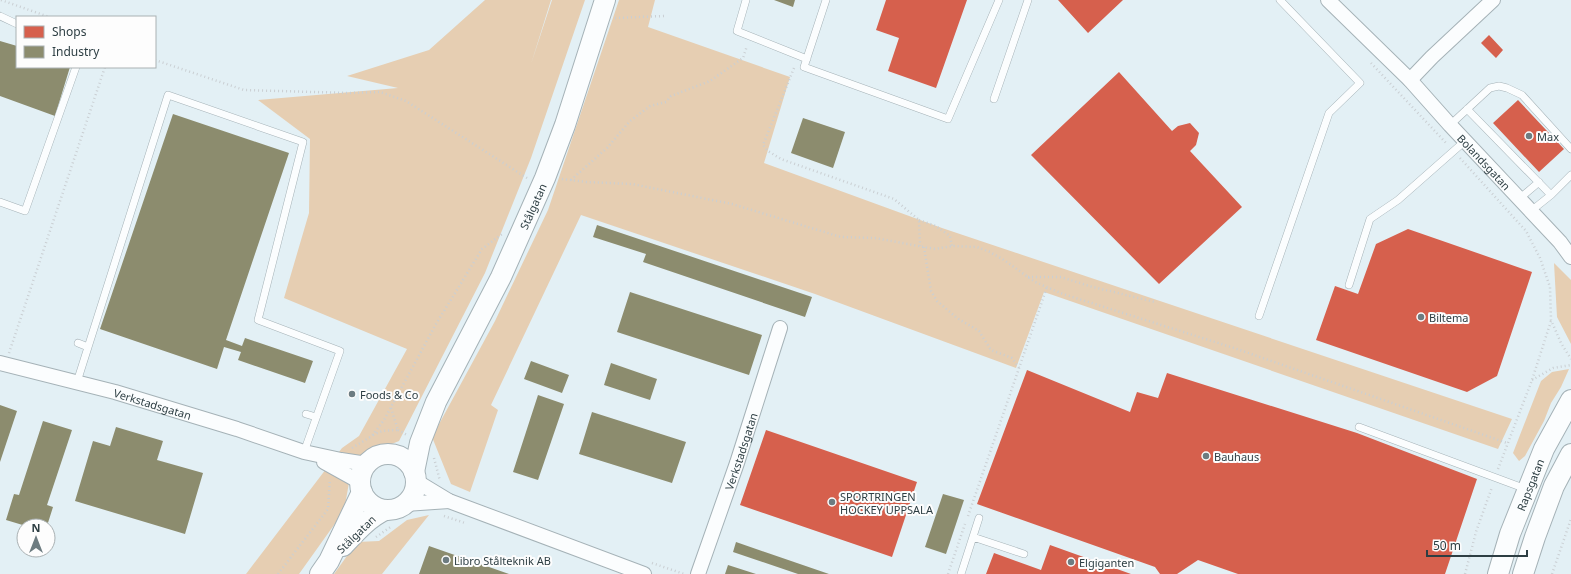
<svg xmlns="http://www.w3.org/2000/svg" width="1571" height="574" font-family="'Noto Sans',sans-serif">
<rect width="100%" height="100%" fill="#e3f0f5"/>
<path fill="#e6ceb2" d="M485,0H551L531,64L552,0H585L531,158L485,273L399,441L353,460L344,511L299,574H246L342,448L359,436L407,349L284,298L309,213L310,139L258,100L398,88L347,76L429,50Z
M619,0H655L648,27L790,77L764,163L942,228L1512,419L1498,449L1044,292L1016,368L815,294L581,215L491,405L498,410L470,492L451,484L432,437L495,321L548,210Z
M1554,263L1571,280V344L1557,317Z
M1569,369L1561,387L1551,403L1544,421L1525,456L1519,461L1513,453L1541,381L1552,372Z
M429,515L382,574H334L357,542L379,541L407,520Z"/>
<path fill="#d6604d" d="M886,0H967L936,88L888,71L899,38L876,30Z
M1058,0H1123L1088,33Z
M1489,35L1503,50L1496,58L1481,43Z
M1119,72L1172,131L1178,126L1190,123L1199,133L1196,145L1190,151L1242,207L1159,284L1031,155Z
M1518,100L1564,149L1539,172L1493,123Z
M1408,229L1532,272L1497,376L1467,392L1316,340L1335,286L1358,294L1376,244Z
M1027,370L1130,412L1137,392L1158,398L1167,373L1357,433L1477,479L1445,574H1238L1198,560L1177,574H1160L1155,567L977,504Z
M766,430L917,482L892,557L740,505Z
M1050,545L1131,574H986L994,553L1041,570Z"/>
<path fill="#8c8c6e" d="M774,0H795L793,7Z
M0,41L17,46V67H70L55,116L0,96Z
M173,114L289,153L226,340L242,346L245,338L313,361L305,383L238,360L241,352L224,347L217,369L100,329Z
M803,118L845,132L833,168L791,153Z
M597,225L812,297L805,317L643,262L646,254L593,237Z
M630,292L762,335L749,375L617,332Z
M531,361L569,375L562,393L524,379Z
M611,363L657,379L650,400L604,385Z
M538,395L564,404L538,480L513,472Z
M0,405L17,411L0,462Z
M592,412L686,442L672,483L579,454Z
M43,421L72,430L47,505L53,507L47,526H26L6,520L14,494L19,495Z
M116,427L163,441L157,460L203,473L185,534L75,501L93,441L110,446Z
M943,494L964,500L946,554L925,547Z
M736,542L829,574H798L733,552Z
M429,546L509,574H419Z
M728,565L756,574H725Z"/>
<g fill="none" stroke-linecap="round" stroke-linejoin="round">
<defs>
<path id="lane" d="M746,0L737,31L807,59
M826,0L804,67L948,119L999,0
M0,16L17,24
M994,99L1028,0
M1467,109L1551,195
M1450,125L1490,88L1499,86L1507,88L1522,95L1571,149
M1519,199L1539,182
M0,202L25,211L76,67
M1531,211L1551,195L1571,175
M1349,285L1370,219L1398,200L1465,141
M1259,316L1329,113L1360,83L1280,0
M78,343L88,347
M77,382L168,95L303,142L258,320L340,351L304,452
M306,414L316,417
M1359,427L1526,489
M973,537L1024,554
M961,574L979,518"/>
<g id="street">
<path id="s1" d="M1328,0L1410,80L1450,125L1560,242L1571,257"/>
<path d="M1410,80L1432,57L1493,0"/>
<path id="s2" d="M0,363L115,392L237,429L304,452L341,460L367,464"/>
<path d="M324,462L360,482"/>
<path d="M416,481L449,501L644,574"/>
<path d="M405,504L449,501"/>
<path id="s3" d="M698,574L737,463L780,328"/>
</g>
<g id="secondary">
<circle cx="388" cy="482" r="28"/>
<path id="s4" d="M414,472L420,443L436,402L501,277L545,178L565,125L605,0"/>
<path d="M343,546C355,533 368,518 385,510"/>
<path d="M320,574L329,561L362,492"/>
<path id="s5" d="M1498,574L1510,534L1544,449L1571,400"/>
<path d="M1523,574L1535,537L1554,486L1571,454"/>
</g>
</defs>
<use href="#lane" stroke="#a5b2b7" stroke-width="8"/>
<use href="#street" stroke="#a5b2b7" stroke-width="16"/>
<use href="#secondary" stroke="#a5b2b7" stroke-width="22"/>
<path stroke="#cacfd3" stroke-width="2.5" stroke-dasharray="1 3" stroke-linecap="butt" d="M1,0L49,17
M615,18L664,16
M155,60L244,90L349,93L380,92L406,101L527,178
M1371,63L1447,144
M794,68L763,145L768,151L781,159L894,199L919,220L920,246
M1460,158L1526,231L1540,258L1550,287L1551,320L1561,343L1571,359
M562,179L586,182L632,184L732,204L841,237L875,238L935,249L952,246L977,247L990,252L1004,260L1035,282L1063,294L1234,348L1507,443
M571,180L607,148L630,121L650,106L666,102L671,96L710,81L743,58L747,46
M919,220L936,226L950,236L952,246
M924,247L931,291L937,301L957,318L979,331L991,350L1012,358L1019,368
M1028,277H1061L1089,286L1155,302
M9,353L105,67
M1532,380L1553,368L1571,365
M398,430L407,435
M373,435L382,431L398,430L391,408
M352,448L372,436L384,420L436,324L482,249L502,234
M434,458L440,481
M1498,469L1532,380L1551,321
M444,516L465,523
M968,516L1047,287
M376,537L392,526
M652,563L684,574
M278,574L328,509L330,479
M948,574L965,524
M1465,574L1476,532L1492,487
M1552,574L1571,519"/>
<use href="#lane" stroke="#fbfdfe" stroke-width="7"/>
<use href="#street" stroke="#fbfdfe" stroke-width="14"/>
<use href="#secondary" stroke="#fbfdfe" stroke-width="20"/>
</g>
<g fill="#6d7c81" stroke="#fdfdfd" stroke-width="1.5">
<circle cx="1529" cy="136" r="4"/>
<circle cx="1421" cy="317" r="4"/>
<circle cx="352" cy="394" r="4"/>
<circle cx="1206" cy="456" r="4"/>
<circle cx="832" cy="502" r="4"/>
<circle cx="446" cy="560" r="4"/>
<circle cx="1071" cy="562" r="4"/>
</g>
<g text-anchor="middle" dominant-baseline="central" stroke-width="4" stroke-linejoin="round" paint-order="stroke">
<g font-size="11" fill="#2d3e43" stroke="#fdfdfd" text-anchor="start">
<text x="1537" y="136">Max</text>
<text x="1429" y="317">Biltema</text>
<text x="360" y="394">Foods &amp; Co</text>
<text x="1214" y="456">Bauhaus</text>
<text x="840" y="496">SPORTRINGEN<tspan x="840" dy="13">HOCKEY UPPSALA</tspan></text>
<text x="454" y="560">Libro Stålteknik AB</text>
<text x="1079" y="562">Elgiganten</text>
</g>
<g font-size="11" fill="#2d3e43" stroke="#fdfdfd">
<text stroke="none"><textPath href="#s1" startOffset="225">Bolandsgatan</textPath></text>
<text stroke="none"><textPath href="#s4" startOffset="292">Stålgatan</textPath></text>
<text stroke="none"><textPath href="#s2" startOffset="158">Verkstadsgatan</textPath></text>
<text stroke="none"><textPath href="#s3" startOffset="130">Verkstadsgatan</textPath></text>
<text stroke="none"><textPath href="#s5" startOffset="95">Rapsgatan</textPath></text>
<text transform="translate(356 534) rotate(-44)">Stålgatan</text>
</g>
</g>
<rect x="16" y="16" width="140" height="52" fill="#fdfdfd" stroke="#aab1b3"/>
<rect x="24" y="26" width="20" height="12" fill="#d6604d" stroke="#aab1b3"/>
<text x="52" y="36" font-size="12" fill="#2d3e43">Shops</text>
<rect x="24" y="46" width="20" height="12" fill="#8c8c6e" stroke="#aab1b3"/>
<text x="52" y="56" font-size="12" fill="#2d3e43">Industry</text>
<g transform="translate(36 538)"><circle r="19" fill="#fdfdfd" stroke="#aab1b3"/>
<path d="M0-3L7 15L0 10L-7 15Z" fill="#6d7c81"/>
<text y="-6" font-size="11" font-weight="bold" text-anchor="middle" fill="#2d3e43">N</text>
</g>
<path d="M1427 550v6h100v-6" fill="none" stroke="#2d3e43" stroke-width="2"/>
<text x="1433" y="550" font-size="12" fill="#2d3e43" stroke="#fdfdfd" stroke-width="3" paint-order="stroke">50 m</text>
</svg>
